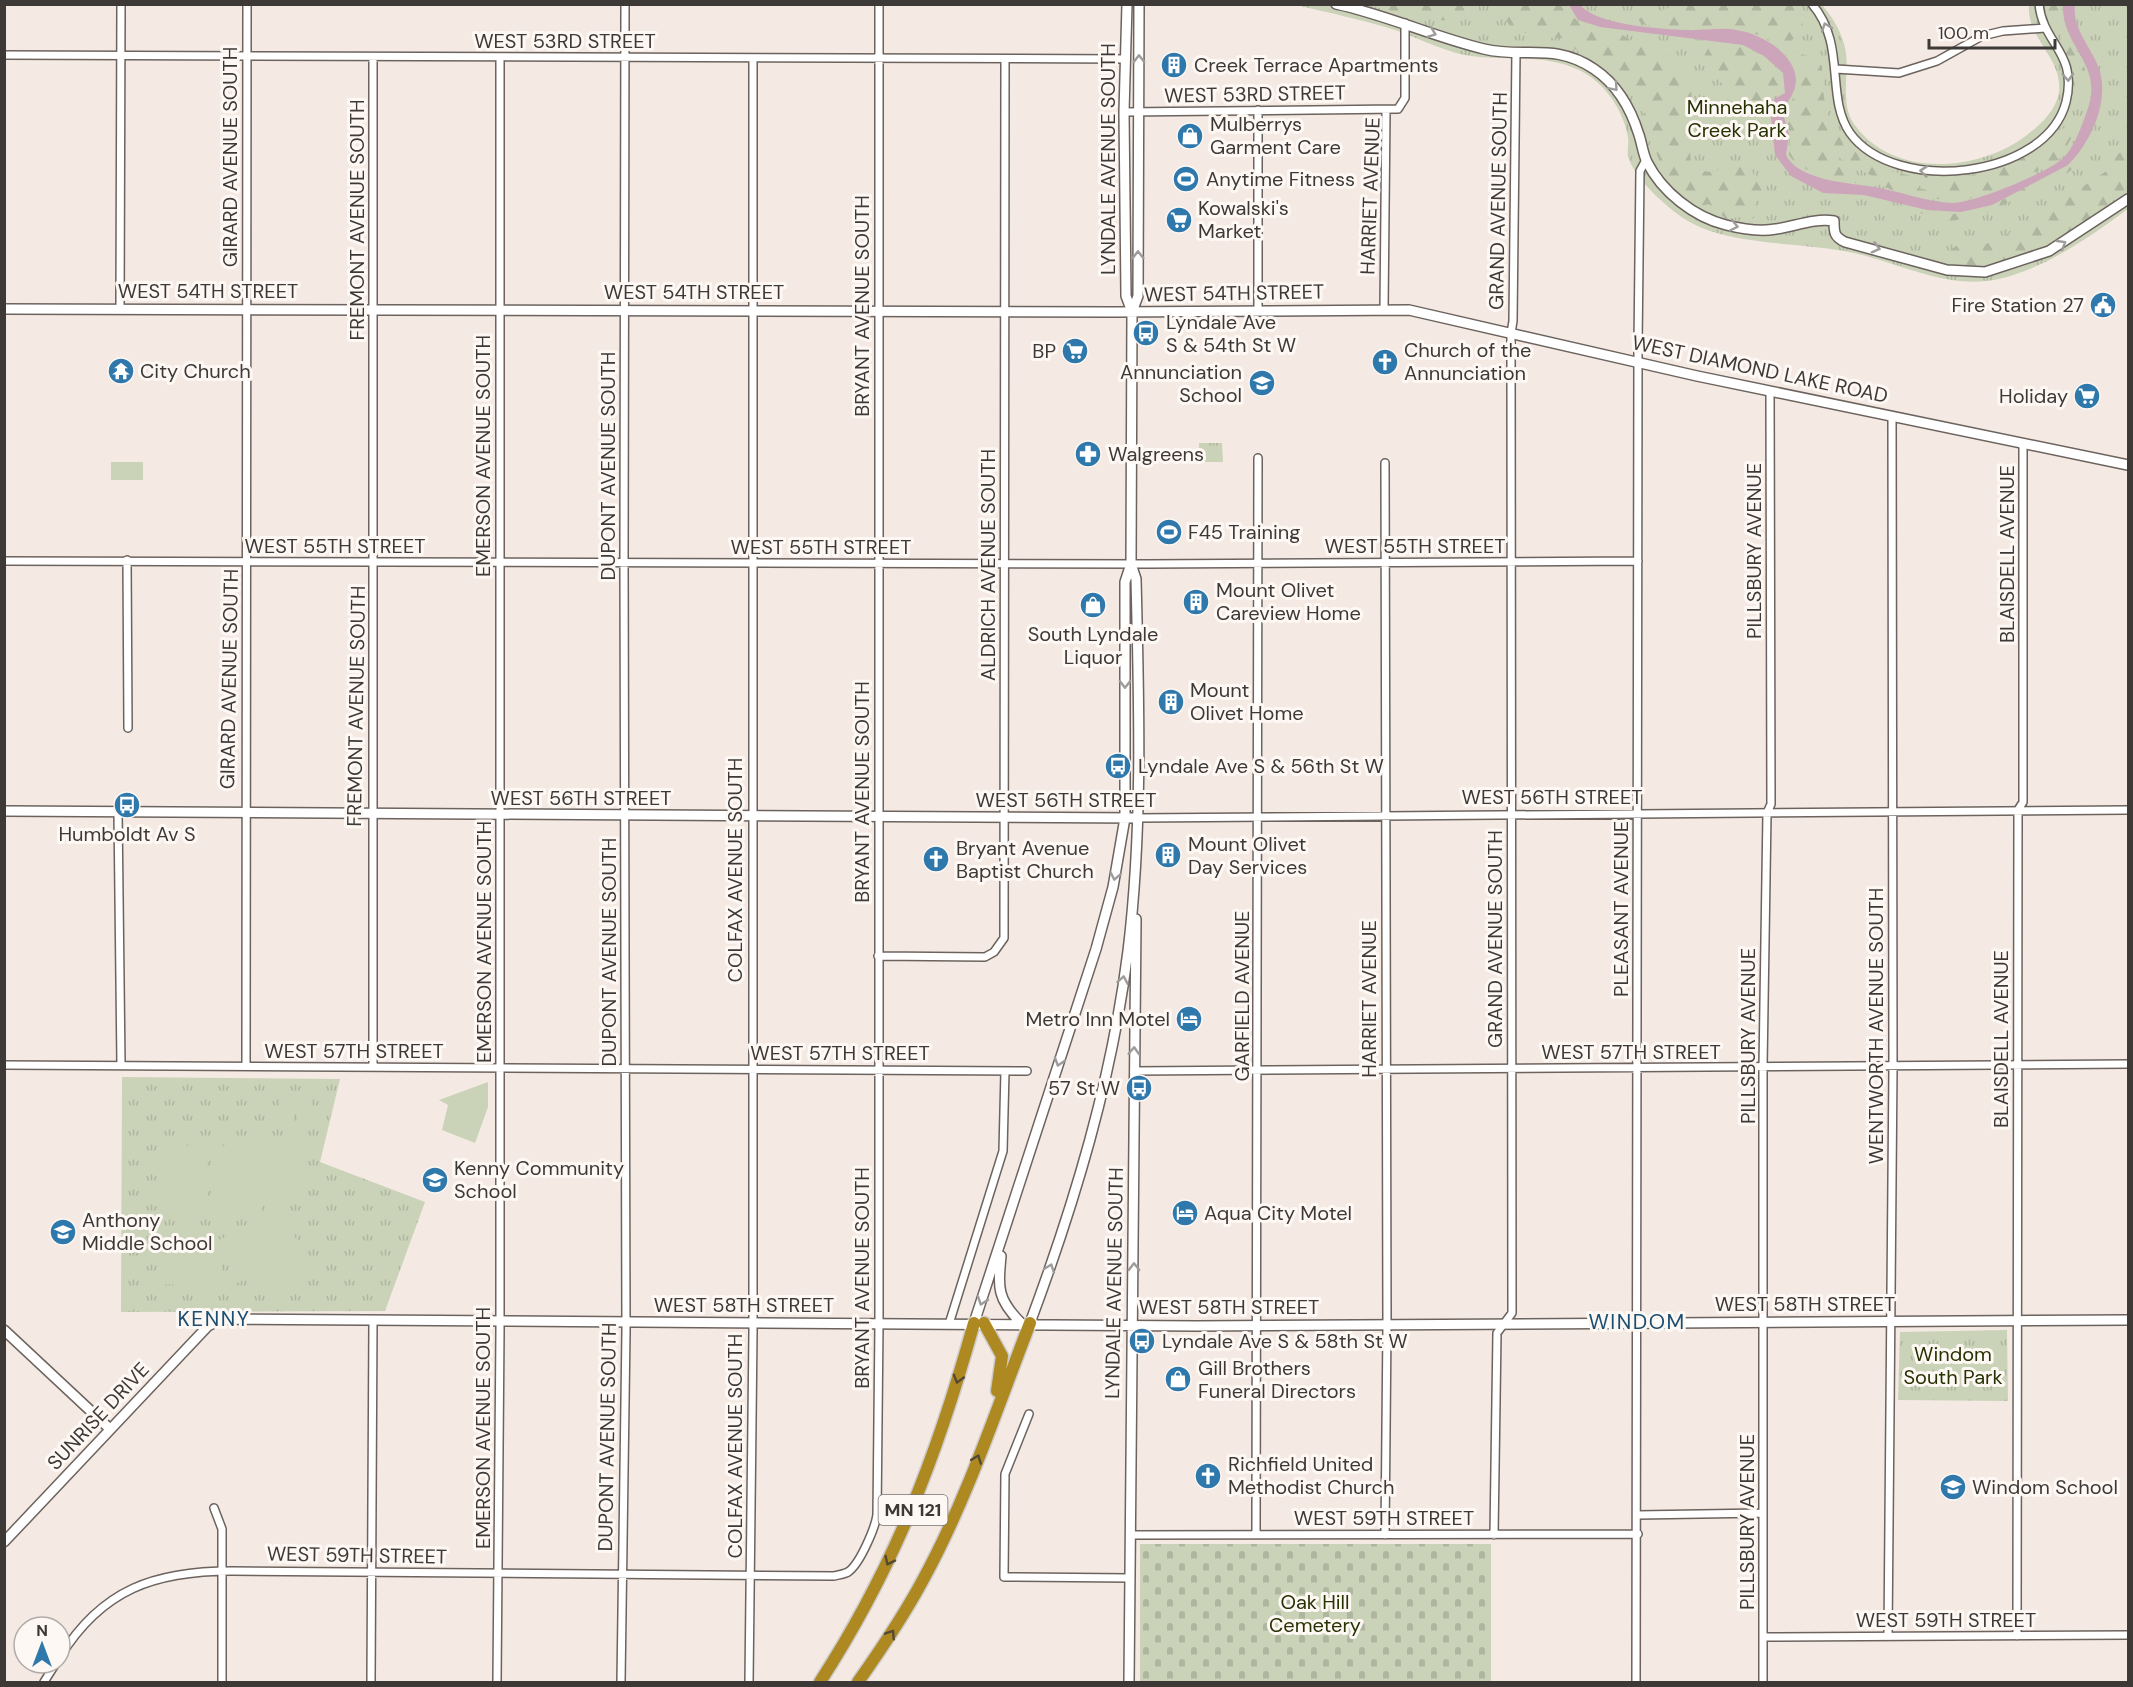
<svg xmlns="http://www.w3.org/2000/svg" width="2133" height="1687" font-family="'DM Sans',sans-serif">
<defs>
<pattern id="grass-tufts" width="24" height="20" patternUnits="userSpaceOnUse" patternTransform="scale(1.5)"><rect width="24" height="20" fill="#cad3b8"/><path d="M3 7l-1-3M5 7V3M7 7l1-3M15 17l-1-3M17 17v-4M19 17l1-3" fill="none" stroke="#aeb69f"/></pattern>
<pattern id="forest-firs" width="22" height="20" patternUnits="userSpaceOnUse" patternTransform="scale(1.5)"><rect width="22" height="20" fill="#cad3b8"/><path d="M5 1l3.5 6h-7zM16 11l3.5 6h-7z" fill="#aeb69f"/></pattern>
<pattern id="cemetery-stones" width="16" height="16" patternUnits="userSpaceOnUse" patternTransform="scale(1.5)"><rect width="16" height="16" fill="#cad3b8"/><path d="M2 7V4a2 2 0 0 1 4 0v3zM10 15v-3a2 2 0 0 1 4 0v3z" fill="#aeb69f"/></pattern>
</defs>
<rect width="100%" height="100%" fill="#f4eae3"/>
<path fill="url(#grass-tufts)" d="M1296,5H1822C1834,19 1843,34 1846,53C1849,75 1840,104 1854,124C1893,179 1979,172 2027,135C2040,125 2053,113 2058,97C2067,60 2026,40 2029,5H2128V209C2088,238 2048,267 1999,279C1946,291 1895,260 1844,251C1799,243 1752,245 1707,230C1691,224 1675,214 1663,202C1651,192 1632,172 1628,156C1627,150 1629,143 1628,137C1623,109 1604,82 1579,70C1540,51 1497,64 1456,53C1436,47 1417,38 1398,31C1364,20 1330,13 1296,5Z
M1199,443H1222L1223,462H1199Z
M122,1077L340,1079L320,1162L425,1202L385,1311L121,1312Z
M2007,1330L2008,1401L1898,1400L1900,1332Z"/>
<path fill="url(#forest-firs)" d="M1480,4L1476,17C1437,27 1405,13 1368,5Z
M1496,5H1564L1567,12L1579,22L1616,31L1642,47L1668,53L1692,85L1689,139L1691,163C1704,180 1723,167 1739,165L1752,171L1762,190L1754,205V218L1748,221L1740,217L1726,219L1709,204L1700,206L1694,202L1663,170L1643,119L1645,106L1641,88L1629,87L1609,66L1575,49L1562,38H1534L1528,33L1514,32Z
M1678,5H1794L1802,16L1803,32L1792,40L1794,52L1812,57L1822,66C1823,87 1823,123 1842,137L1843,145L1890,171L1920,178L1916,188L1940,192L1939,180C1965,176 1989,175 2013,163C2032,154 2050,131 2068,127L2073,135L2061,157L2055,163L1976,198L1944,200L1897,192L1880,185L1872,176L1831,153V157L1865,180L1863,183C1843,184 1799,172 1789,155L1790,134L1784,113C1793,103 1800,84 1795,71C1776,25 1733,29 1693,29C1676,29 1659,26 1642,24L1639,21V18L1659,15L1662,10Z
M2045,5H2062L2063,29L2056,34C2046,27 2045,16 2045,5Z
M2066,34C2077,44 2090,78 2090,92L2077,91L2061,41V37Z
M1726,42C1747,45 1792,66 1782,93L1773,96L1770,108L1769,135C1749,139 1733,121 1728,102C1727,97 1728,93 1725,88C1718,76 1708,71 1704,56L1711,43Z
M2127,145L2128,186C2093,222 2038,258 1987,265C1978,266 1968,265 1959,264L1952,256L1951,249L1960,245L1982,246L2020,228L2108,170L2111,162Z
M2076,161L2079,162L2069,172L1983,215L1951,221L1919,213L1921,210L1955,214L1991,206Z"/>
<path fill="url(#cemetery-stones)" d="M1140,1544H1491V1682H1140Z"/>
<path fill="#cad3b8" d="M111,462H143V480H111Z
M488,1082V1107L475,1143L442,1130L448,1105L439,1100Z
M279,1092H293V1122H279Z
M298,1093H312V1122H298Z
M252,1139L301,1140L308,1147V1194C291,1203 277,1208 261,1194V1215H214L213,1146H250Z
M161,1145L206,1146L207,1215L161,1216Z
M281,1214L291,1235L305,1244L307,1288L301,1293L256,1295L249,1278L236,1283L218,1240Z
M167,1229H192L215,1241L222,1263L221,1287L164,1284Z"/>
<path fill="#cda5bb" d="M1569,5H1580C1597,25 1660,29 1686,30C1702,31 1720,27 1736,30C1760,33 1795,53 1796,80C1796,94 1786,101 1783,114L1789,134L1786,155C1797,179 1845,183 1868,186C1897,190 1925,202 1953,203C1974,203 2047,173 2062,159C2074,149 2082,125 2087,111C2105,64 2061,47 2063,5H2075C2072,28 2091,47 2099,68C2110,101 2091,142 2068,165L1992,205L1961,212L1927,210L1864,195L1823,193L1791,176L1775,155L1771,118L1774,99L1785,93L1783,73L1764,56L1743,45L1600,27L1578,20Z"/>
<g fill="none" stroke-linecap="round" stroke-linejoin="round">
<defs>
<path id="street" d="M1812,4C1847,45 1825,97 1850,133C1895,195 2046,179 2066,102C2078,52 2043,45 2039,4
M4,55L1126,59
M1836,69L1899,73L1937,61L1982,36L2003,31L2045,28
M1258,110V310
M1124,112L1398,109L1405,98V23
M120,309L121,4
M1384,309L1386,110
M127,560L128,728
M4,561L1147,564L1638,561
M118,812L121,1065
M1137,818L2128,810
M878,956L985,957L994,952L1004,938L1005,59
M4,1065L1027,1071
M246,1066L247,4
M373,1067V57
M1134,1071L2128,1064
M949,1324L1003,1151L1005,1071
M1029,1414L1005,1474L1004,1577L1130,1578
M214,1508L222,1529V1682
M1638,1515L1763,1513
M1130,1535L1638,1534
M1256,1535L1258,458
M1385,1535L1387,1325L1385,463
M1494,1535L1497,1333L1512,1313L1511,333L1513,321L1516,52
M1888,1636L1893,1067L1892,416
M2017,1636L2018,810L2023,802V443
M1763,1637L2128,1635
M60,1657C102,1589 155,1571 232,1571L834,1576C838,1575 845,1574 848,1572C860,1564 875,1528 877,1515L879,1324V4
M44,1682L56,1663
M371,1682L373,1321
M497,1682L500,1331V57
M621,1682L626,1331L624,563L625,4
M749,1682L753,1332V58
M1636,1682L1638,346L1640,171L1646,160
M1763,1682V1067L1767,813L1771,804L1770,391"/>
<path id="secondary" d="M1127,4L1124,112L1126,296L1132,312
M1336,4C1387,15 1434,37 1484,49C1524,59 1554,42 1594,69C1618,85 1631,109 1639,135C1642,144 1643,154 1647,162C1662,192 1694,217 1726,225C1742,229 1760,232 1776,229C1796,226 1814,218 1834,221C1834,232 1834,237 1845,242L1947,270L1985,272L2049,251L2128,199
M4,309L1114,312L1409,310L1697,376L2128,465
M4,811L1137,818
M1001,1256C998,1288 997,1299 1021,1323
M974,1323L1096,949L1113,887L1125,818V582L1131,564
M1030,1323C1075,1202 1112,1079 1128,951C1143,828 1139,702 1136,579L1131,564L1132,312L1138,296L1139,4
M4,1330L110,1429
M4,1542L208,1326L222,1319L1197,1326L2128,1320
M1129,1682L1136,919"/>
<path id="highway" d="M984,1323L1002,1356L997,1391
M820,1682C895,1566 937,1456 974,1323
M858,1682C882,1648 905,1614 924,1578C968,1497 997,1408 1030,1323"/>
</defs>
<use href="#street" stroke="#6c635e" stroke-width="10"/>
<use href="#secondary" stroke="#6c635e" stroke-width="12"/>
<use href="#highway" stroke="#cdcccb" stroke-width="15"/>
<use href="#street" stroke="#fff" stroke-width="7"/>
<use href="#secondary" stroke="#fff" stroke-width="9"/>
<use href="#highway" stroke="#ae8921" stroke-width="12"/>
</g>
<defs><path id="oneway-chevron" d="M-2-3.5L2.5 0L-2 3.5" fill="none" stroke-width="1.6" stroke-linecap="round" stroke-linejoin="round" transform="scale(1.5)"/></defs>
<g stroke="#9e9c9b">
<use href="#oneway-chevron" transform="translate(1826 27) rotate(-110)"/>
<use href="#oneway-chevron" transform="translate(1432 33) rotate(20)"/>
<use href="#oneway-chevron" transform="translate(1139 59) rotate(-90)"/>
<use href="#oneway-chevron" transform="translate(2068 77) rotate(87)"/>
<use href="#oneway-chevron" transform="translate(1614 87) rotate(49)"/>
<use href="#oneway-chevron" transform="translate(1924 171) rotate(-174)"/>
<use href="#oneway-chevron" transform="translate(1734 226) rotate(12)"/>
<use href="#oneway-chevron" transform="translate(2062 244) rotate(-30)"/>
<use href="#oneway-chevron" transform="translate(1876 248) rotate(15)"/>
<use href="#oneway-chevron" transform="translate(1138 255) rotate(-90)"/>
<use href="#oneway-chevron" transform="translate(1125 684) rotate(90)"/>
<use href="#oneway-chevron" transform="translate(1115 876) rotate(101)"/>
<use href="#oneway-chevron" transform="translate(1123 980) rotate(-80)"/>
<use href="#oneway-chevron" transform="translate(1134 1051) rotate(-88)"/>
<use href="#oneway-chevron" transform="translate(1059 1062) rotate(108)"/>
<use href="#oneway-chevron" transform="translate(1134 1267) rotate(-90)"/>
<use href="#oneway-chevron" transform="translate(1050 1268) rotate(-70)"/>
<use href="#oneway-chevron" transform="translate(982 1301) rotate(109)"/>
</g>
<g stroke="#544933">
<use href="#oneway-chevron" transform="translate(958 1379) rotate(106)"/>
<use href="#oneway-chevron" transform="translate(977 1459) rotate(-69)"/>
<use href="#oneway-chevron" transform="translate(889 1561) rotate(116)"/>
<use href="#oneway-chevron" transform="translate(891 1634) rotate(-57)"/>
</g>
<defs>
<symbol id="building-disc" viewBox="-11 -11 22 22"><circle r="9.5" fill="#2e78ac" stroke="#fef8f4"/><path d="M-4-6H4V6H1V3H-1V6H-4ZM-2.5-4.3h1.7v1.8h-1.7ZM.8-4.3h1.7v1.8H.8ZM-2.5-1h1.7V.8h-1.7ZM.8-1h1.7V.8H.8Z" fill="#fff"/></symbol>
<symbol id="shop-disc" viewBox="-11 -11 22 22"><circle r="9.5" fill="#2e78ac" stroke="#fef8f4"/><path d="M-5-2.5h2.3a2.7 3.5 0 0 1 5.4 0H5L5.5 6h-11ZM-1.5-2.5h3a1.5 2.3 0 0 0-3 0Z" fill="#fff"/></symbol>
<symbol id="stadium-disc" viewBox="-11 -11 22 22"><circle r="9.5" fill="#2e78ac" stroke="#fef8f4"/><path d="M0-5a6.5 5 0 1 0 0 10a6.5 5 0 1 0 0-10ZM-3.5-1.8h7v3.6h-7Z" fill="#fff"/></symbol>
<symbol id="supermarket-disc" viewBox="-11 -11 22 22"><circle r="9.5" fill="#2e78ac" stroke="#fef8f4"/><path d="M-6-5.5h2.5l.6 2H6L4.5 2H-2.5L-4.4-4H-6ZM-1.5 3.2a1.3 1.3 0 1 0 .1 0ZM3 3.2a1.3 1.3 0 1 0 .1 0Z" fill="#fff"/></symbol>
<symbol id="civic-disc" viewBox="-11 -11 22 22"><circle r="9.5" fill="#2e78ac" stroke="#fef8f4"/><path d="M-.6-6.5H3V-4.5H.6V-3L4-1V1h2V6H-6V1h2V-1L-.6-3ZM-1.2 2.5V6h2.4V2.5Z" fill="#fff"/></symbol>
<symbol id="bus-disc" viewBox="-11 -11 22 22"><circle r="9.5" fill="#2e78ac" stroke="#fef8f4"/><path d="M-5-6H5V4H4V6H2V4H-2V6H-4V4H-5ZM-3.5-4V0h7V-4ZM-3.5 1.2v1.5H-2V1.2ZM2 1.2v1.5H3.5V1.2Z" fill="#fff"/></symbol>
<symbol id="church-disc" viewBox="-11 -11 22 22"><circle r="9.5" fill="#2e78ac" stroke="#fef8f4"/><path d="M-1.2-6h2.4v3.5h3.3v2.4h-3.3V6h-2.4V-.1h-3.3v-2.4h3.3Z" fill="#fff"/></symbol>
<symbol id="temple-disc" viewBox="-11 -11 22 22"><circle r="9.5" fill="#2e78ac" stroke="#fef8f4"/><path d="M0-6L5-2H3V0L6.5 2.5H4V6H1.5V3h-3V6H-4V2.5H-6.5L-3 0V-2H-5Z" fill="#fff"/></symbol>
<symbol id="school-disc" viewBox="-11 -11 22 22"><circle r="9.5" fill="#2e78ac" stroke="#fef8f4"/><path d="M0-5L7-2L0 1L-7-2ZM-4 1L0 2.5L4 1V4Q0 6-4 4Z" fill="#fff"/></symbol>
<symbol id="pharmacy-disc" viewBox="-11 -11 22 22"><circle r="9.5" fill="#2e78ac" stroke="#fef8f4"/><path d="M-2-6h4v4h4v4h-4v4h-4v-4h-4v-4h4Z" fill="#fff"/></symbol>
<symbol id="hotel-disc" viewBox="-11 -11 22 22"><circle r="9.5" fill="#2e78ac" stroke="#fef8f4"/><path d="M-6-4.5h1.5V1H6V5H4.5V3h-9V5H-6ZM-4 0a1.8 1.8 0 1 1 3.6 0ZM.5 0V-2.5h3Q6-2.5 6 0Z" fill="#fff"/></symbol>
</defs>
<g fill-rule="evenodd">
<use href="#building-disc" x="1159" y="50" width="30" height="30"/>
<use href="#shop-disc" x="1175" y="121" width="30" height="30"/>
<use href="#stadium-disc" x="1171" y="164" width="30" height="30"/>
<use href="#supermarket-disc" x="1164" y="205" width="30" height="30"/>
<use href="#civic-disc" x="2088" y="290" width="30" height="30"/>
<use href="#bus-disc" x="1131" y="318" width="30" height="30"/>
<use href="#supermarket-disc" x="1060" y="336" width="30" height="30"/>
<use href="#church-disc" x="1370" y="347" width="30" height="30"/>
<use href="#temple-disc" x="106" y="356" width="30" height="30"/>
<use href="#school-disc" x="1247" y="368" width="30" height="30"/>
<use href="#supermarket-disc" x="2072" y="381" width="30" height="30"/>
<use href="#pharmacy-disc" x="1073" y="439" width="30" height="30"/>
<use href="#stadium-disc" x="1154" y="517" width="30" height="30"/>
<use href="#building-disc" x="1181" y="587" width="30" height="30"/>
<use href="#shop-disc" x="1078" y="590" width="30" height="30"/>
<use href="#building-disc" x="1156" y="687" width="30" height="30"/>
<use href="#bus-disc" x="1103" y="751" width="30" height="30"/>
<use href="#bus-disc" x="112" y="790" width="30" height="30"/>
<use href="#building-disc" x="1153" y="840" width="30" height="30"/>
<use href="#church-disc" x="921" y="844" width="30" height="30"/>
<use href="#hotel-disc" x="1174" y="1004" width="30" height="30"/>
<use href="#bus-disc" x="1124" y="1073" width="30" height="30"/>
<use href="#school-disc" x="420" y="1165" width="30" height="30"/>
<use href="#hotel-disc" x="1170" y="1198" width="30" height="30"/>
<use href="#school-disc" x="48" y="1217" width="30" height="30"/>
<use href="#bus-disc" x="1127" y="1326" width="30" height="30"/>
<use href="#shop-disc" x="1163" y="1364" width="30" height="30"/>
<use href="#church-disc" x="1193" y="1461" width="30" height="30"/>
<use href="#school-disc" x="1938" y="1472" width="30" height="30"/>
</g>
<g text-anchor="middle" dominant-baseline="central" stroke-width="6" stroke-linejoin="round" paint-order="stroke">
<rect fill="#fef8f4" stroke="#777270" stroke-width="1.5" x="878.5" y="1495" width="69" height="30" rx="4.5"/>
<g font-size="18" font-weight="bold" fill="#3d3937">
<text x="913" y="1510">MN 121</text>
</g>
<g font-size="20" fill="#3d3937" stroke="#fef8f4">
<text x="565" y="41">WEST 53RD STREET</text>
<text transform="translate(1255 94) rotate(-1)">WEST 53RD STREET</text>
<text transform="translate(230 157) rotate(-90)">GIRARD AVENUE SOUTH</text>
<text transform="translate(1108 159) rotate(-90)">LYNDALE AVENUE SOUTH</text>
<text transform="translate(1370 196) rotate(-88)">HARRIET AVENUE</text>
<text transform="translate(1498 201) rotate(-89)">GRAND AVENUE SOUTH</text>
<text transform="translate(357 220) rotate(-90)">FREMONT AVENUE SOUTH</text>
<text x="208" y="291">WEST 54TH STREET</text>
<text x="694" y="292">WEST 54TH STREET</text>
<text transform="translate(1234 293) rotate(-1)">WEST 54TH STREET</text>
<text transform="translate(862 306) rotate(-90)">BRYANT AVENUE SOUTH</text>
<text transform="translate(1760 369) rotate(12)">WEST DIAMOND LAKE ROAD</text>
<text transform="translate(483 456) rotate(-90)">EMERSON AVENUE SOUTH</text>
<text transform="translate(608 466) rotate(-90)">DUPONT AVENUE SOUTH</text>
<text x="335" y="546">WEST 55TH STREET</text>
<text x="1415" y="546">WEST 55TH STREET</text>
<text x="821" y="547">WEST 55TH STREET</text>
<text transform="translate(1754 551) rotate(-90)">PILLSBURY AVENUE</text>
<text transform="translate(2007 554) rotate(-90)">BLAISDELL AVENUE</text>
<text transform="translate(988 565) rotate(-90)">ALDRICH AVENUE SOUTH</text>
<text transform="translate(229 679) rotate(-89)">GIRARD AVENUE SOUTH</text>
<text transform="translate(356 706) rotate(-89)">FREMONT AVENUE SOUTH</text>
<text transform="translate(862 792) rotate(-90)">BRYANT AVENUE SOUTH</text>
<text x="1552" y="797">WEST 56TH STREET</text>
<text x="581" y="798">WEST 56TH STREET</text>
<text x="1066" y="800">WEST 56TH STREET</text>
<text transform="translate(735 870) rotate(-90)">COLFAX AVENUE SOUTH</text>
<text transform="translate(1621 909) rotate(-90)">PLEASANT AVENUE</text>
<text transform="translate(1495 939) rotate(-90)">GRAND AVENUE SOUTH</text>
<text transform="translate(484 942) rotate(-90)">EMERSON AVENUE SOUTH</text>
<text transform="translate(609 952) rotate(-90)">DUPONT AVENUE SOUTH</text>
<text transform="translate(1242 996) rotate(-90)">GARFIELD AVENUE</text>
<text transform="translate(1369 999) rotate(-90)">HARRIET AVENUE</text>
<text transform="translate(1876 1026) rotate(-90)">WENTWORTH AVENUE SOUTH</text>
<text transform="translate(1748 1036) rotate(-90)">PILLSBURY AVENUE</text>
<text transform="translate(2001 1039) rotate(-90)">BLAISDELL AVENUE</text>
<text x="354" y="1051">WEST 57TH STREET</text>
<text x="1631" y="1052">WEST 57TH STREET</text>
<text x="840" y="1053">WEST 57TH STREET</text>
<text transform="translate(862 1278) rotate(-90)">BRYANT AVENUE SOUTH</text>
<text transform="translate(1114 1283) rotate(-89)">LYNDALE AVENUE SOUTH</text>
<text x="1805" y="1304">WEST 58TH STREET</text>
<text x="744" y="1305">WEST 58TH STREET</text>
<text x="1229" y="1307">WEST 58TH STREET</text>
<text transform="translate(98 1416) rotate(-47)">SUNRISE DRIVE</text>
<text transform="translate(483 1428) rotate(-90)">EMERSON AVENUE SOUTH</text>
<text transform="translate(607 1437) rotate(-89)">DUPONT AVENUE SOUTH</text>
<text transform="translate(735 1446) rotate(-90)">COLFAX AVENUE SOUTH</text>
<text x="1384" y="1518">WEST 59TH STREET</text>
<text transform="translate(1747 1522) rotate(-90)">PILLSBURY AVENUE</text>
<text transform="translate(357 1555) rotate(1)">WEST 59TH STREET</text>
<text x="1946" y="1620">WEST 59TH STREET</text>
</g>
<g font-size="20" fill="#3d3937" stroke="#fef8f4" text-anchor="start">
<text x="1194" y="65">Creek Terrace Apartments</text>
<text x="1210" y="124">Mulberrys<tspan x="1210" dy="23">Garment Care</tspan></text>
<text x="1206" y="179">Anytime Fitness</text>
<text x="1198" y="208">Kowalski's<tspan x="1198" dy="23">Market</tspan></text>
<text x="2084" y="305" text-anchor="end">Fire Station 27</text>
<text x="1166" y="322">Lyndale Ave<tspan x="1166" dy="23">S &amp; 54th St W</tspan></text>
<text x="1404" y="350">Church of the<tspan x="1404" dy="23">Annunciation</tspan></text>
<text x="1056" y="351" text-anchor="end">BP</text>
<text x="140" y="371">City Church</text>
<text x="1242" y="372" text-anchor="end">Annunciation<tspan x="1242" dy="23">School</tspan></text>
<text x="2068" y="396" text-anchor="end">Holiday</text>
<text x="1108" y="454">Walgreens</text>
<text x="1188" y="532">F45 Training</text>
<text x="1216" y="590">Mount Olivet<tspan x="1216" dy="23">Careview Home</tspan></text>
<text x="1093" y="634" text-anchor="middle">South Lyndale<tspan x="1093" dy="23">Liquor</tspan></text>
<text x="1190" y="690">Mount<tspan x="1190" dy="23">Olivet Home</tspan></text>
<text x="1138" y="766">Lyndale Ave S &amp; 56th St W</text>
<text x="127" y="834" text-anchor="middle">Humboldt Av S</text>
<text x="1188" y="844">Mount Olivet<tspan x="1188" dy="23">Day Services</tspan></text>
<text x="956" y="848">Bryant Avenue<tspan x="956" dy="23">Baptist Church</tspan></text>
<text x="1170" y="1019" text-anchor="end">Metro Inn Motel</text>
<text x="1120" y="1088" text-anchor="end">57 St W</text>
<text x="454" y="1168">Kenny Community<tspan x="454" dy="23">School</tspan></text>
<text x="1204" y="1213">Aqua City Motel</text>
<text x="82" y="1220">Anthony<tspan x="82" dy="23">Middle School</tspan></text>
<text x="1162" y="1341">Lyndale Ave S &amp; 58th St W</text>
<text x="1198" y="1368">Gill Brothers<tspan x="1198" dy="23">Funeral Directors</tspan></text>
<text x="1228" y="1464">Richfield United<tspan x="1228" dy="23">Methodist Church</tspan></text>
<text x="1972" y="1487">Windom School</text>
</g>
<g font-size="20" fill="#273203" stroke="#fef8f4">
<text x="1737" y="107">Minnehaha<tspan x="1737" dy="23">Creek Park</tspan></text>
<text x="1953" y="1354">Windom<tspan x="1953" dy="23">South Park</tspan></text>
<text x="1315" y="1602">Oak Hill<tspan x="1315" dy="23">Cemetery</tspan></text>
</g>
<g font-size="21" letter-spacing="1.5" fill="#1b4e71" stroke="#fef8f4">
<text x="214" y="1319">KENNY</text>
<text x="1637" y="1322">WINDOM</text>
</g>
</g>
<rect width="2133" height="1687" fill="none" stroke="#3d3937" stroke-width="12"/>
<g transform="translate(42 1645)"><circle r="28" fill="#fef8f4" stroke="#b1aca8" stroke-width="1.5"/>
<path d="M0-4.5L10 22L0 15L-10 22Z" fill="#2e78ac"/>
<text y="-9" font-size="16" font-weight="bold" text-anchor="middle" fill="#3d3937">N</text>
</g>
<path d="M1929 39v9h126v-9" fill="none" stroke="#3d3937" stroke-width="3"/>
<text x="1938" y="39" font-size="18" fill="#3d3937" stroke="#fef8f4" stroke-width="4.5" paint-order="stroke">100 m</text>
</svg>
